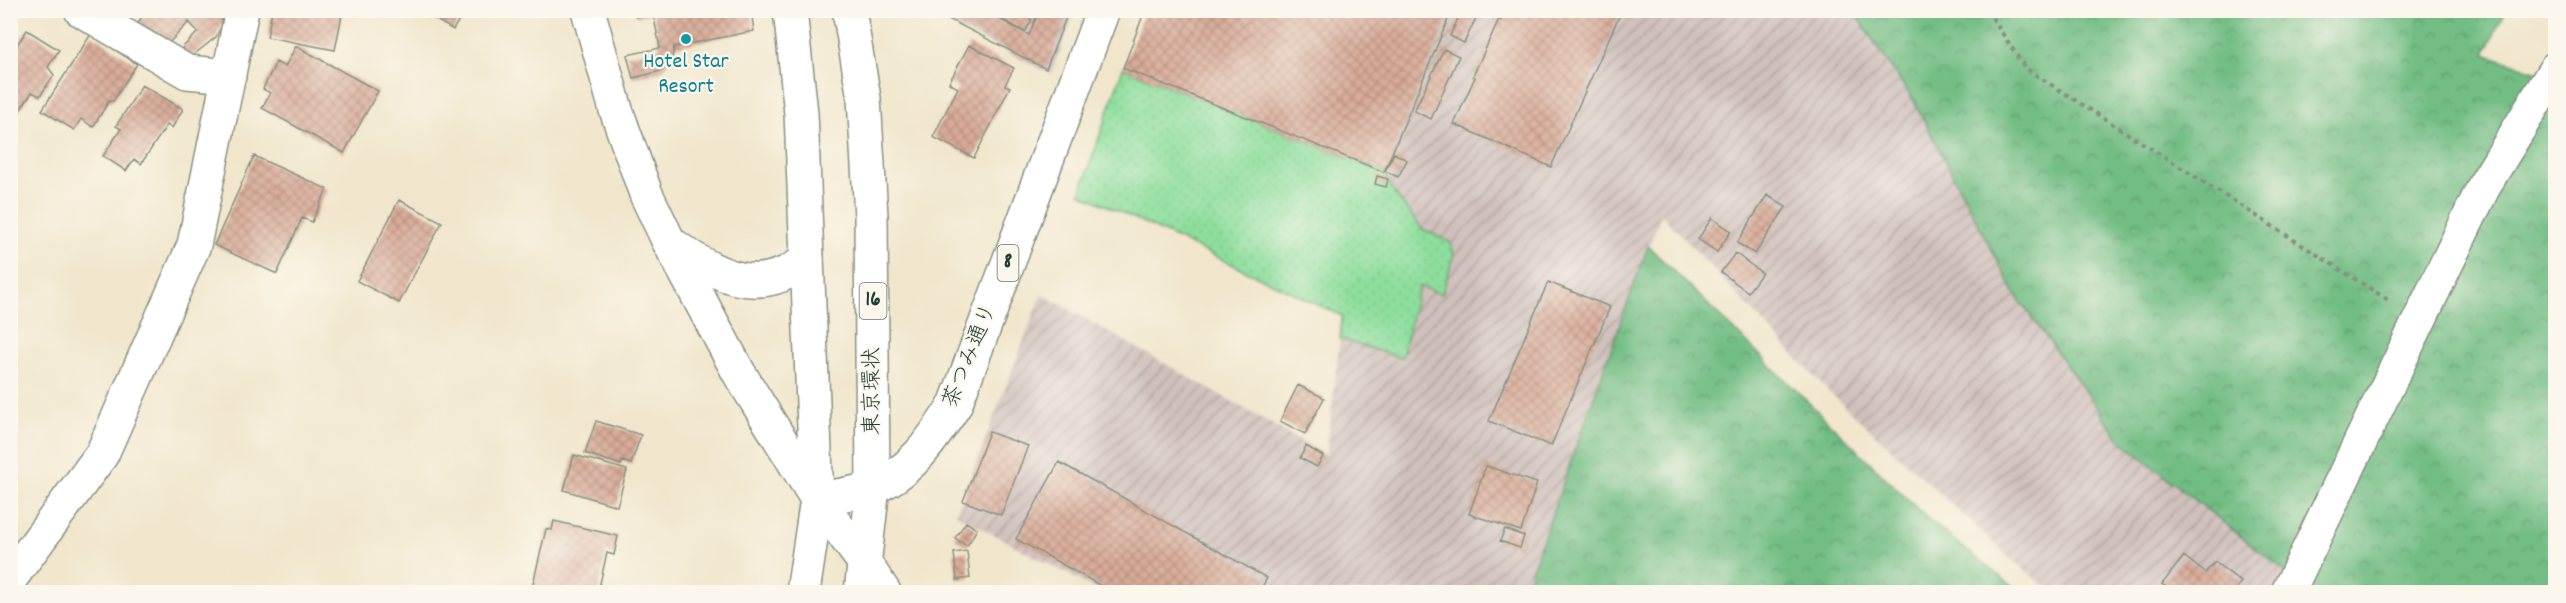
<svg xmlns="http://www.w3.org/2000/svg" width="2566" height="603" font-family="Dekko,'Klee One',sans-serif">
<defs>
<pattern id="industrial-furrows" width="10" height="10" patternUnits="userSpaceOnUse" patternTransform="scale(1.5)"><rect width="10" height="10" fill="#d0c0bc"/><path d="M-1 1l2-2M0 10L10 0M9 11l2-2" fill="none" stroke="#a89d9a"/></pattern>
<pattern id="grass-dots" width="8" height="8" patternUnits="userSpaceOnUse" patternTransform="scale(1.5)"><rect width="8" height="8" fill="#8dde9d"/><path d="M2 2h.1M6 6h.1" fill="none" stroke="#79bf88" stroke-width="1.8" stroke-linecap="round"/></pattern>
<pattern id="forest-crowns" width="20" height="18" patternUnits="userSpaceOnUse" patternTransform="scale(1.5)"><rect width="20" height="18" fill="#72bd84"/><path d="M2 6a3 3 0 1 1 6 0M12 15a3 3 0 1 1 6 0" fill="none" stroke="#5d9b6d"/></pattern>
<pattern id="building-cross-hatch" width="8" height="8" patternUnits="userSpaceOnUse" patternTransform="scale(1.5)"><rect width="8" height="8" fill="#daac99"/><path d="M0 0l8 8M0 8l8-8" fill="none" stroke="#b08d7e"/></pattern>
</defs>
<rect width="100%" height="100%" fill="#fbf7ec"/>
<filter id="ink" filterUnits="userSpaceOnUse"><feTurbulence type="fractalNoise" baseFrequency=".0167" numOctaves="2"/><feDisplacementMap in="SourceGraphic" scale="12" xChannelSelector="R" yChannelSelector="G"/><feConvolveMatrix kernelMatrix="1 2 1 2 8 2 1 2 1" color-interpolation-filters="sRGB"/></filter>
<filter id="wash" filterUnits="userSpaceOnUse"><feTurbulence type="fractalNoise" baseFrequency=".008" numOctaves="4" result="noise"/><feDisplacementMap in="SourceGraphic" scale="24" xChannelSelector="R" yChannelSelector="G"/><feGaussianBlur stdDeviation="1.35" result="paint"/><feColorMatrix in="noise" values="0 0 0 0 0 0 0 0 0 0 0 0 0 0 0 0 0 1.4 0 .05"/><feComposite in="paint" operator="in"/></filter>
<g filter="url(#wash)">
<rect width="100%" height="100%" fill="#f1e6cc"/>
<path fill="url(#industrial-furrows)" d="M1853,10L1914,101L2015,294L2121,441L2292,577L2284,592H2052L2010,558L1827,390L1661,214L1524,592H1101L956,514L1042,294L1326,455L1340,339L1402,357L1419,286L1442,294L1454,254L1450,242L1422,229L1395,194L1384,172L1452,11Z
M924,11H1075L1051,74Z"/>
<path fill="url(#grass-dots)" stroke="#568e68" stroke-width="1.5" d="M1123,68L1384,172L1395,194L1422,229L1450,242L1454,254L1442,294L1419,286L1402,358L1340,339L1342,316L1080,193Z"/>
<path fill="url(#forest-crowns)" stroke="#487d5c" stroke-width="1.5" d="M1853,11H2505L2485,54L2555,78V592H2284L2292,577L2121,441L2015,294L1914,101Z
M1648,246L1929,520L2020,592H1524Z"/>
<g id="blocks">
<path fill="url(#building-cross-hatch)" d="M145,10H227L229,11L216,37L192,56H184L180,52L183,47L198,32L189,22L162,50L137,26Z
M272,10H343L335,50L267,37Z
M420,10H465L453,30Z
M635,10H751L754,31L674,47L672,59L661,71L633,78L627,55L660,48L653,13L636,17Z
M931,10H983L1029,35L1039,10H1069L1046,69Z
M997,10H1015L1032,20L1025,32L994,15Z
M1145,10H1452L1384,172L1123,68Z
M1462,10H1480L1464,43L1450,36Z
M1505,10H1612L1620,14L1551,167L1454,124L1475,77L1473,76L1499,19L1501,20Z
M27,30L59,50L48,67L54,75L40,96L32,92L18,113L10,109V55Z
M91,34L137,64L113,101H109L93,127L81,119L74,130L42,110Z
M969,45L1014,68L1005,85L1010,87L974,158L933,137L958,88L949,83Z
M296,46L378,91L344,153L262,108L270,93L263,89L276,62L285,67Z
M1444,49L1459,56L1431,119L1414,111Z
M142,85L183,109L172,128L167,125L141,164L134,159L126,171L103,156L121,129L116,126Z
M1394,153L1407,160L1398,177L1385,171Z
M254,156L327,189L312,222L302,218L277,274L214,245Z
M1377,176L1388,179L1386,187L1375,184Z
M1767,195L1786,207L1755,254L1737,243Z
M399,200L442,222L399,303L357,281Z
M1712,218L1731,231L1717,252L1698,239Z
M1735,253L1762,273L1748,292L1721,272Z
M1548,282L1610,307L1551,446L1489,421Z
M1298,385L1324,398L1305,434L1280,421Z
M596,421L641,435L631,464L622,461L621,465L585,453Z
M989,432L1028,446L1001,515L963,501Z
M1306,446L1323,456L1317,467L1300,458Z
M574,455L627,470L617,506L564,490Z
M1059,462L1267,578L1259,592H1112L1016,539Z
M1486,466L1537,483L1521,531L1469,514Z
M554,521L618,536L614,555L607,553L598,592H531L546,529L552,530Z
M966,522L977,529L967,546L955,538Z
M1505,529L1524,536L1520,548L1500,541Z
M967,551L970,578L957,580L954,553Z
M2184,556L2205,573L2215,562L2241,582L2236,589L2240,592H2173L2162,584Z"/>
</g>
</g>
<g filter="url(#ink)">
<use href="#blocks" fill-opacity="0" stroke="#889280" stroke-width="1.5"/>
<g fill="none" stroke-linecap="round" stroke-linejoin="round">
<defs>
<path id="minor" d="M81,10L187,72L229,76
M588,10L616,110L646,194L669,242L739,373L817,499L864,562L884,592
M673,245C716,276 761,299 807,259
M10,579L102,454L194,245L242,10
M2288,592L2485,184L2556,68"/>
<path id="major" d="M817,499C835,496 854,494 871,488C910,475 934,437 955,405L1103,10"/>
<path id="highway" d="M790,10L801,113L817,499L803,592
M849,10L864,98L871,216L873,487L861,592"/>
</defs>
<use href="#minor" stroke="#889280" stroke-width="36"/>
<use href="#major" stroke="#889280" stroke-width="36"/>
<use href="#highway" stroke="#889280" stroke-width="36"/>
<path stroke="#889280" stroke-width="4" stroke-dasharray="4.5 4.5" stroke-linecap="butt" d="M1987,10L2025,68L2388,300"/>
<use href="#minor" stroke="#fff" stroke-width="33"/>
<use href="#major" stroke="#fff" stroke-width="33"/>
<use href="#highway" stroke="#fff" stroke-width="33"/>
</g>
</g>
<circle fill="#0f9aa8" stroke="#fbf7ec" stroke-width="2" cx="686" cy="39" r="6"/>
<g text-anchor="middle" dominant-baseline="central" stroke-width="4.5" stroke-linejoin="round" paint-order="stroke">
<g fill="#fbf7ec" stroke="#61756b" stroke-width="1.5">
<rect x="997.5" y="245" width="21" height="36" rx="4.5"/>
<rect x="859.5" y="283" width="27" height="36" rx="4.5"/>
</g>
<g font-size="21" font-weight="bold" fill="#1f3d34">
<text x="1008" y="263">8</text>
<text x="873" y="301">16</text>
</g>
<g font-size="22" fill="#0d838f" stroke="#fbf7ec">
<text x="686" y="62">Hotel Star<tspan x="686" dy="25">Resort</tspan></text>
</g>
<g font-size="22" fill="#1f3d34" stroke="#fbf7ec">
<text transform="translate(971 356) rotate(-68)">茶つみ通り</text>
<text transform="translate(873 391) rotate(-90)">東京環状</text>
</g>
</g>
<rect width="2566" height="603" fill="none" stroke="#fbf7ec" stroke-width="36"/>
</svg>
